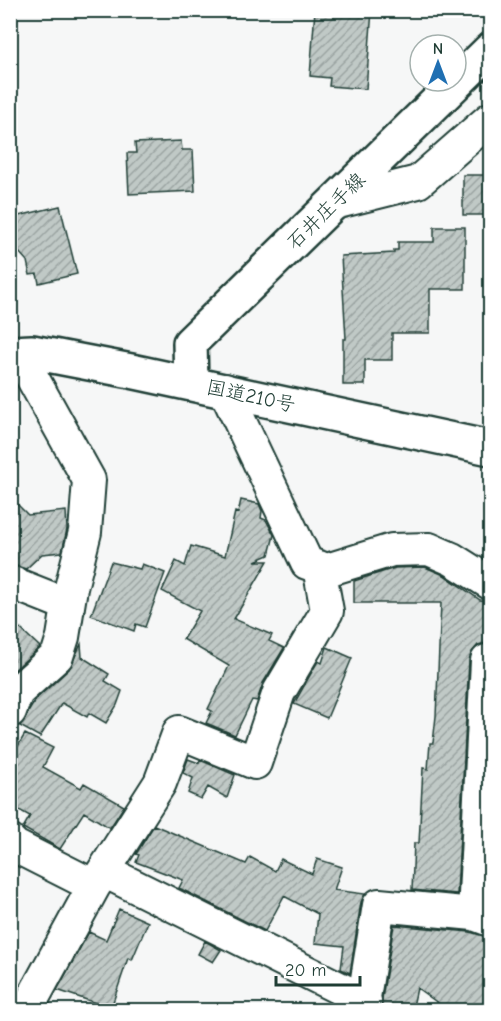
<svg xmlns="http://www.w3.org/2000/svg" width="501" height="1021" font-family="'Comic Neue','Klee One',sans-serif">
<defs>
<pattern id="building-hatch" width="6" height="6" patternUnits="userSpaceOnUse" patternTransform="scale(1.5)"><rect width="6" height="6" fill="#c0c9c6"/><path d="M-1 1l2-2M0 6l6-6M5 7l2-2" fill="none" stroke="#9ba4a2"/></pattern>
</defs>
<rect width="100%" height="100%" fill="#f6f7f7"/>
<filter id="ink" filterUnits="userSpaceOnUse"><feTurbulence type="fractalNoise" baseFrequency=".0167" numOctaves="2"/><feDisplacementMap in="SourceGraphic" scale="12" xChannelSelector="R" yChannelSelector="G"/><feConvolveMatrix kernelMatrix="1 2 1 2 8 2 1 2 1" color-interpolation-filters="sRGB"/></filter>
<g filter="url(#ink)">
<path fill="url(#building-hatch)" stroke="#1f3d34" stroke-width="1.5" d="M315,10H372L366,89L329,86L330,78L310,76Z
M181,141L182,150H193L195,191L129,194L127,153H136L135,143Z
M463,175H490V215H463Z
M60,206L77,274L39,283L37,274L30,275L27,261L10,242V218Z
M434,227H465V289H430V333H392V360H365V385H343V339H346L341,256L394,253V250H398V242H434Z
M10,497L28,515L66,511L67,529L62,552L42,554L26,569L10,564Z
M241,500L259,504L262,511L261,518L266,520L274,535L269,555L255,561H268L234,619L272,635L269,641L284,648L263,683L257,701L252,700L235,735L206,723L212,711L208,709L229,666L183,639L200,611L162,591L176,561L185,566L191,546L225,556L235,512L238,513Z
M111,562L140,569L142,564L165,573L145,627L136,624L134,631L91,615Z
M425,567L444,575L480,600L489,601L490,610V642L478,645L472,652L469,660L457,894L412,890L414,843H419L423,768L428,769L430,743H433L436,716L441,603H354V581L395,568Z
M10,619L40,647L10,674Z
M81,644L82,657L109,674L105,681L122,691L117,705L106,723L89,713L87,717L62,703L40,737L20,726L36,699L69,669Z
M327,647L352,658L327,718L294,704L318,661L322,663Z
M25,734L53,748L43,767L81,788L84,783L124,806L110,828L84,812L60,849L23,828L30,816L10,805V759Z
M188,759L199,763L200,760L235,775L227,798L208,787L201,799L188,793L193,778L183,773Z
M154,825L246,864L250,857L275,871L281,859L312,874L317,859L342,867L334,890L365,894L361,902L350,973L341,969L344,946L315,943L318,914L284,896L265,931L179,888L183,880L136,862L139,855L136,854Z
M119,909L148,922L132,960L128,958L111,1008L57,990L89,932L106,940Z
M394,925L470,932L490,938V1001L483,1011H449L417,988L412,1011H380Z
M205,941L221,950L213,962L198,954Z"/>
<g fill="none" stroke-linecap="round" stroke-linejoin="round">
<defs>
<path id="minor" d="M334,203L418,182L490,119
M225,390L307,563L327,570L392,550L429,549L452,559L490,583
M10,582L68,605
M487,661L474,914L490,920
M10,711L17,692L57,656L63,637L71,588L85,532L89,480L18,352
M10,841L15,846L94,886
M104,871L365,1001
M29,1010L35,994L94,886L160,783L179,732L255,763L279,692L327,611L319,567
M362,1010L379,905L474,914"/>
<path id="major" d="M191,383L190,343L490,50"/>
<path id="highway" d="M10,353L32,352L131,371L490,448"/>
</defs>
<use href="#minor" stroke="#1f3d34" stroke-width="36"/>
<use href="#major" stroke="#1f3d34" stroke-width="38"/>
<use href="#highway" stroke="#1f3d34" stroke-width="38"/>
<use href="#minor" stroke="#fff" stroke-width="32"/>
<use href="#major" stroke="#fff" stroke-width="33"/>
<use href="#highway" stroke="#fff" stroke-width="33"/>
</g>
</g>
<g text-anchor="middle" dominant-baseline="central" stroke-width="4.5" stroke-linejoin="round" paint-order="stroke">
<g font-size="20" fill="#1f3d34" stroke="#fff">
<text transform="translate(326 211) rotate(-44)">石井庄手線</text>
<text transform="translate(251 396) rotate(12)">国道210号</text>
</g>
</g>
<rect width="501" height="1021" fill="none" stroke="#fff" stroke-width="36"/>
<rect x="18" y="18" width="465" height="985" fill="none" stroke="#1f3d34" stroke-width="2" filter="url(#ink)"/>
<g transform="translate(438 63)"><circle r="28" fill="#ffffff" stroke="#a5b1ae" stroke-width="1.5"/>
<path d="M0-4.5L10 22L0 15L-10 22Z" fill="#1f6fb2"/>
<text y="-9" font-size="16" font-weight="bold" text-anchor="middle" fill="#1f3d34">N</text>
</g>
<path d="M276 976v9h84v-9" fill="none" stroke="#1f3d34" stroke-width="3"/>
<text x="285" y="976" font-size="18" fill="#1f3d34" stroke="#ffffff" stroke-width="4.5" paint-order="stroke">20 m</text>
</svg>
